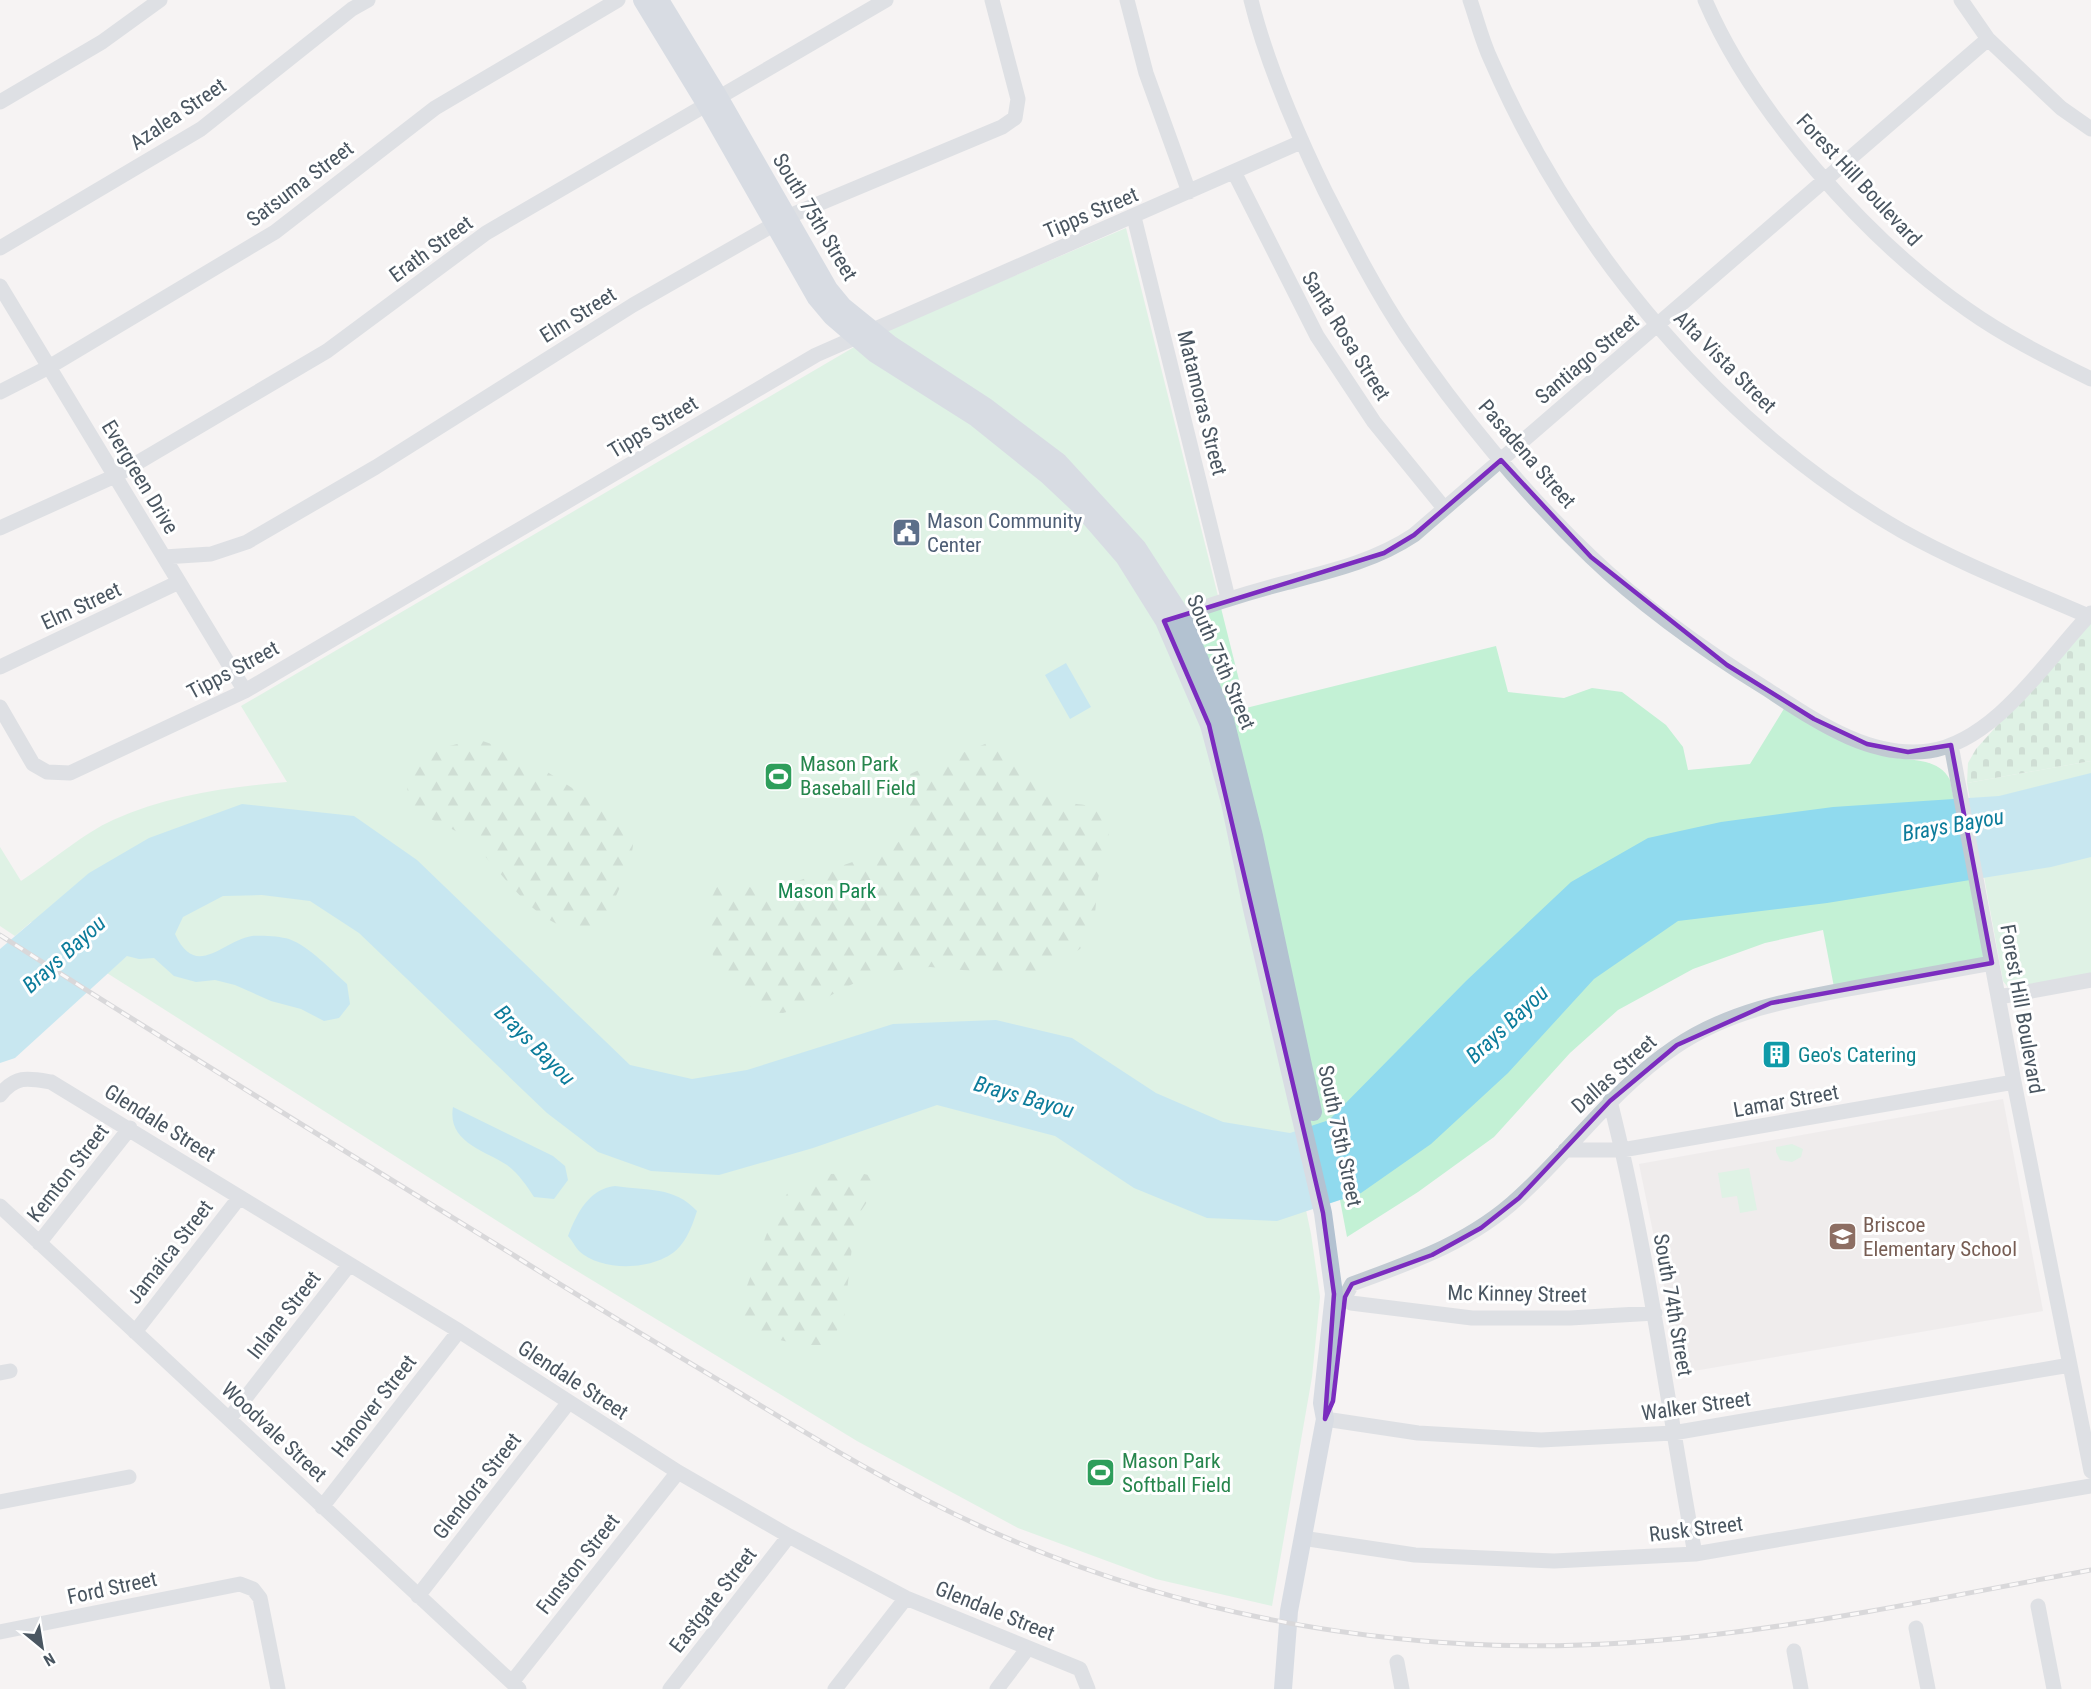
<svg xmlns="http://www.w3.org/2000/svg" width="2091" height="1689" font-family="'Roboto Condensed',sans-serif">
<defs>
<pattern id="forest-firs" width="22" height="20" patternUnits="userSpaceOnUse" patternTransform="scale(1.5)"><rect width="22" height="20" fill="#c3f1d5"/><path d="M5 1l3.5 6h-7zM16 11l3.5 6h-7z" fill="#a0c6b0"/></pattern>
<pattern id="cemetery-stones" width="16" height="16" patternUnits="userSpaceOnUse" patternTransform="scale(1.5)"><rect width="16" height="16" fill="#c3f1d5"/><path d="M2 7V4a2 2 0 0 1 4 0v3zM10 15v-3a2 2 0 0 1 4 0v3z" fill="#a0c6b0"/></pattern>
</defs>
<rect width="100%" height="100%" fill="#f5f3f3"/>
<path fill="#e6e4e5" d="M2003,1099L2043,1311L1682,1373L1639,1164Z"/>
<path fill="#c3f1d5" d="M1126,228L1246,708L1496,646L1508,692L1564,698L1592,688L1622,692L1666,725L1683,747L1688,770L1750,764L1785,707C1816,722 1848,742 1880,754C1903,763 1937,754 1950,780L1985,954L1980,960L1834,987L1823,930L1765,943L1693,969L1618,1010L1570,1053L1494,1137L1418,1192L1347,1237L1340,1200L1290,1133L1311,1234L1320,1297L1312,1377L1272,1606L1156,1579L1018,1528L857,1441L554,1257L107,973L158,929L31,922L15,936L0,926V847L21,881C49,863 84,833 113,820C169,795 227,787 287,782L241,706L873,336Z
M2091,761V975L2010,990L2003,981L1967,783Z
M1792,1144L1803,1149L1801,1157L1792,1162L1780,1160L1776,1152V1147Z
M1749,1168L1757,1210L1740,1213L1737,1196L1722,1198L1718,1173Z"/>
<path fill="url(#forest-firs)" d="M476,739C521,752 556,777 594,803C608,812 625,820 632,835C639,851 612,907 603,921C595,924 584,929 576,929C532,926 497,862 465,837C448,824 426,820 409,806L407,785L420,762L442,748Z
M990,742C1024,755 1029,782 1058,798C1078,810 1091,797 1112,820L1098,879L1094,926L1080,949L1049,969L1016,975L930,967L899,970L870,975L814,1004L783,1013L760,1012L744,1003L713,956L708,933L709,903L717,887L730,883L754,888L792,883L890,849L910,832L905,799L906,776C934,762 962,754 990,742Z
M860,1173L877,1177L883,1184L869,1199L855,1220L844,1318L829,1345H802L757,1335L743,1316L745,1291L772,1220L788,1192L830,1174Z"/>
<path fill="url(#cemetery-stones)" d="M2091,621V761L1967,783L1968,763L1976,749Z"/>
<path fill="#90daee" d="M1066,663L1091,707L1070,719L1045,675Z
M2091,773V857L2051,867L1827,903L1678,921L1594,979L1508,1073L1431,1144L1361,1193L1277,1221L1207,1218L1134,1188L1055,1136L937,1105L813,1148L719,1175L651,1171L598,1152L547,1113L359,933L310,901L262,895L223,896L183,917L175,934C196,980 222,941 252,936C261,935 280,936 289,939C310,947 330,969 347,984L350,1004L339,1018L324,1021L301,1009L271,1001L235,985L215,980L196,982L174,976L154,958L139,959L127,956L15,1058L0,1063V949L89,873L149,838L242,804L354,816L417,860L630,1065L692,1079L747,1070L893,1024L996,1020L1072,1038L1156,1093L1223,1122L1290,1133L1329,1120L1466,981L1571,882L1648,838L1721,822L1833,807L1999,796Z
M453,1107L553,1156L565,1166L568,1180L554,1199L534,1197C527,1186 518,1173 507,1165C484,1150 447,1142 453,1107Z
M615,1186C647,1191 674,1186 697,1211C693,1223 689,1235 681,1245C661,1271 602,1273 579,1251C575,1247 572,1240 568,1236C577,1213 589,1189 615,1186Z"/>
<g fill="none" stroke-linecap="round" stroke-linejoin="round">
<path stroke="#c1cad2" stroke-width="15" d="M1127,0L1146,73L1189,192
M1251,0C1267,65 1296,131 1325,191C1350,240 1375,290 1406,336C1457,412 1525,494 1591,557C1643,607 1704,650 1765,688C1813,719 1868,759 1929,751C1996,741 2047,659 2091,613
M1470,0C1477,20 1482,41 1491,60C1573,249 1722,428 1902,531C1961,564 2026,589 2088,616
M1705,0C1753,112 1868,241 1968,310C2006,337 2049,358 2091,379
M1961,0L1988,39L2061,108L2091,129
M0,102L102,42L160,0
M1234,172L1317,336L1374,422L1444,508
M1134,217L1228,598
M0,248L201,129L352,9L368,0
M0,286L245,691
M0,392L49,367L275,232L435,108L618,0
M0,528L115,476L327,351L486,233L886,0
M164,557L211,554L247,542L376,467L633,305L787,217L1002,127L1015,118L1018,99L992,0
M1171,619C1209,605 1247,593 1285,583C1331,571 1375,561 1414,535L1988,39
M0,667L179,582
M0,707L33,764L47,772L70,773L245,691L816,355L1301,142
M1951,745L2014,1082L2091,1471
M1999,997L2091,980
M0,1095C16,1075 28,1078 51,1082L459,1331L678,1472L789,1536L906,1598L1080,1669L1088,1689
M1610,1101C1648,1250 1667,1403 1695,1554
M1565,1150H1622L2014,1082
M0,1206L519,1689
M39,1243L130,1128
M1655,1313L1570,1318H1472L1351,1303L1345,1297L1352,1284C1412,1262 1471,1242 1519,1197C1573,1148 1614,1088 1675,1047C1731,1009 1794,999 1859,987C1903,979 1948,971 1992,963
M135,1332L239,1198
M0,1373L10,1371
M229,1419L349,1265
M1325,1419L1418,1433L1541,1440L1673,1433L2070,1365
M0,1502L129,1477
M322,1507L459,1331
M1302,1538L1415,1555L1554,1561L1695,1554L2091,1486
M418,1596L569,1402
M2038,1606L2054,1689
M1916,1628L1928,1689
M0,1632L240,1584L253,1589L260,1598L278,1689
M1794,1651L1801,1689
M1397,1662L1402,1689
M512,1682L678,1472
M670,1689L789,1536
M835,1689L906,1598
M997,1689L1028,1648"/>
<path stroke="#b3c2d1" stroke-width="18" d="M642,0L706,105L816,298L832,317L875,354L976,418L1047,475L1079,505L1124,557L1164,621L1209,725L1230,803L1252,909L1323,1213L1334,1294L1322,1403L1325,1419L1289,1611L1283,1689
M660,0L719,97L829,289L843,306L890,344L985,406L1059,462L1137,547L1181,615L1225,720L1254,836L1313,1112"/>
<defs>
<path id="rail" d="M0,935C170,1044 343,1150 515,1256C589,1303 665,1348 740,1393C822,1443 903,1492 991,1531C1141,1598 1303,1635 1467,1644C1679,1656 1884,1608 2091,1570"/>
</defs>
<use href="#rail" stroke="#b5b8bd" stroke-width="5"/>
<use href="#rail" stroke="#fff" stroke-width="3" stroke-dasharray="9" stroke-linecap="butt"/>
</g>
<path d="M0 0H2091V1689H0ZM1501,460L1591,557L1727,665L1814,719L1867,744L1908,752L1951,745L1992,963L1771,1003L1677,1045L1610,1101L1519,1198L1481,1228L1432,1255L1352,1284L1345,1297L1333,1401L1325,1419L1334,1294L1323,1213L1209,725L1164,621L1384,553L1414,535Z" fill="#f5f3f3" fill-opacity=".55" fill-rule="evenodd"/>
<path fill="none" stroke="#7b2cbf" stroke-width="4.5" stroke-linejoin="round" d="M1501,460L1591,557L1727,665L1814,719L1867,744L1908,752L1951,745L1992,963L1771,1003L1677,1045L1610,1101L1519,1198L1481,1228L1432,1255L1352,1284L1345,1297L1333,1401L1325,1419L1334,1294L1323,1213L1209,725L1164,621L1384,553L1414,535Z"/>
<defs>
<symbol id="civic-square" viewBox="-11 -11 22 22"><rect x="-9" y="-9" width="18" height="18" rx="4" fill="#5c6f8a" stroke="#fff"/><path d="M-.6-6.5H3V-4.5H.6V-3L4-1V1h2V6H-6V1h2V-1L-.6-3ZM-1.2 2.5V6h2.4V2.5Z" fill="#fff"/></symbol>
<symbol id="stadium-square" viewBox="-11 -11 22 22"><rect x="-9" y="-9" width="18" height="18" rx="4" fill="#2e9e5b" stroke="#fff"/><path d="M0-5a6.5 5 0 1 0 0 10a6.5 5 0 1 0 0-10ZM-3.5-1.8h7v3.6h-7Z" fill="#fff"/></symbol>
<symbol id="building-square" viewBox="-11 -11 22 22"><rect x="-9" y="-9" width="18" height="18" rx="4" fill="#0f9aa8" stroke="#fff"/><path d="M-4-6H4V6H1V3H-1V6H-4ZM-2.5-4.3h1.7v1.8h-1.7ZM.8-4.3h1.7v1.8H.8ZM-2.5-1h1.7V.8h-1.7ZM.8-1h1.7V.8H.8Z" fill="#fff"/></symbol>
<symbol id="school-square" viewBox="-11 -11 22 22"><rect x="-9" y="-9" width="18" height="18" rx="4" fill="#8d6e63" stroke="#fff"/><path d="M0-5L7-2L0 1L-7-2ZM-4 1L0 2.5L4 1V4Q0 6-4 4Z" fill="#fff"/></symbol>
</defs>
<g fill-rule="evenodd">
<use href="#civic-square" x="890" y="516" width="33" height="33"/>
<use href="#stadium-square" x="762" y="760" width="33" height="33"/>
<use href="#building-square" x="1760" y="1038" width="33" height="33"/>
<use href="#school-square" x="1826" y="1220" width="33" height="33"/>
<use href="#stadium-square" x="1084" y="1456" width="33" height="33"/>
</g>
<g text-anchor="middle" dominant-baseline="central" stroke-width="6" stroke-linejoin="round" paint-order="stroke">
<g font-size="21" fill="#4a5661" stroke="#fff">
<text transform="translate(178 114) rotate(-34)">Azalea Street</text>
<text transform="translate(1859 180) rotate(47)">Forest Hill Boulevard</text>
<text transform="translate(300 184) rotate(-37)">Satsuma Street</text>
<text transform="translate(1091 213) rotate(-23)">Tipps Street</text>
<text transform="translate(815 217) rotate(59)">South 75th Street</text>
<text transform="translate(431 249) rotate(-36)">Erath Street</text>
<text transform="translate(578 315) rotate(-32)">Elm Street</text>
<text transform="translate(1346 336) rotate(58)">Santa Rosa Street</text>
<text transform="translate(1587 359) rotate(-40)">Santiago Street</text>
<text transform="translate(1725 362) rotate(45)">Alta Vista Street</text>
<text transform="translate(1202 403) rotate(76)">Matamoras Street</text>
<text transform="translate(653 427) rotate(-31)">Tipps Street</text>
<text transform="translate(1527 454) rotate(49)">Pasadena Street</text>
<text transform="translate(140 477) rotate(59)">Evergreen Drive</text>
<text transform="translate(81 606) rotate(-25)">Elm Street</text>
<text transform="translate(1221 662) rotate(67)">South 75th Street</text>
<text transform="translate(233 670) rotate(-28)">Tipps Street</text>
<text transform="translate(2022 1009) rotate(80)">Forest Hill Boulevard</text>
<text transform="translate(1614 1074) rotate(-42)">Dallas Street</text>
<text transform="translate(1786 1101) rotate(-10)">Lamar Street</text>
<text transform="translate(160 1123) rotate(32)">Glendale Street</text>
<text transform="translate(1340 1136) rotate(78)">South 75th Street</text>
<text transform="translate(68 1173) rotate(-52)">Kemton Street</text>
<text transform="translate(170 1252) rotate(-52)">Jamaica Street</text>
<text transform="translate(1517 1294) rotate(1)">Mc Kinney Street</text>
<text transform="translate(1673 1305) rotate(80)">South 74th Street</text>
<text transform="translate(284 1315) rotate(-52)">Inlane Street</text>
<text transform="translate(573 1380) rotate(33)">Glendale Street</text>
<text transform="translate(374 1406) rotate(-52)">Hanover Street</text>
<text transform="translate(1696 1406) rotate(-8)">Walker Street</text>
<text transform="translate(274 1432) rotate(43)">Woodvale Street</text>
<text transform="translate(477 1486) rotate(-52)">Glendora Street</text>
<text transform="translate(1696 1529) rotate(-7)">Rusk Street</text>
<text transform="translate(578 1564) rotate(-52)">Funston Street</text>
<text transform="translate(112 1588) rotate(-12)">Ford Street</text>
<text transform="translate(713 1600) rotate(-52)">Eastgate Street</text>
<text transform="translate(995 1611) rotate(22)">Glendale Street</text>
</g>
<g font-size="21" fill="#4e5e75" stroke="#fff" text-anchor="start">
<text x="927" y="521">Mason Community<tspan x="927" dy="24">Center</tspan></text>
</g>
<g font-size="21" fill="#27864d" stroke="#fff" text-anchor="start">
<text x="800" y="764">Mason Park<tspan x="800" dy="24">Baseball Field</tspan></text>
<text x="1122" y="1461">Mason Park<tspan x="1122" dy="24">Softball Field</tspan></text>
</g>
<g font-size="21" fill="#17864f" stroke="#fff">
<text x="827" y="891">Mason Park</text>
</g>
<g font-size="21" fill="#0d838f" stroke="#fff" text-anchor="start">
<text x="1798" y="1055">Geo's Catering</text>
</g>
<g font-size="21" fill="#785e54" stroke="#fff" text-anchor="start">
<text x="1863" y="1225">Briscoe<tspan x="1863" dy="24">Elementary School</tspan></text>
</g>
<g font-size="22" font-style="italic" fill="#0c7c9b" stroke="#fff">
<text transform="translate(1953 825) rotate(-10)">Brays Bayou</text>
<text transform="translate(64 954) rotate(-42)">Brays Bayou</text>
<text transform="translate(1507 1024) rotate(-43)">Brays Bayou</text>
<text transform="translate(535 1045) rotate(45)">Brays Bayou</text>
<text transform="translate(1024 1097) rotate(16)">Brays Bayou</text>
</g>
</g>
<g transform="translate(42 1647) rotate(150)" stroke="#ffffff" stroke-width="4.5" paint-order="stroke">
<path d="M0-4.5L10 22L0 15L-10 22Z" fill="#4a5661"/>
<text y="-9" font-size="16" font-weight="bold" text-anchor="middle" fill="#4a5661">N</text>
</g>
</svg>
